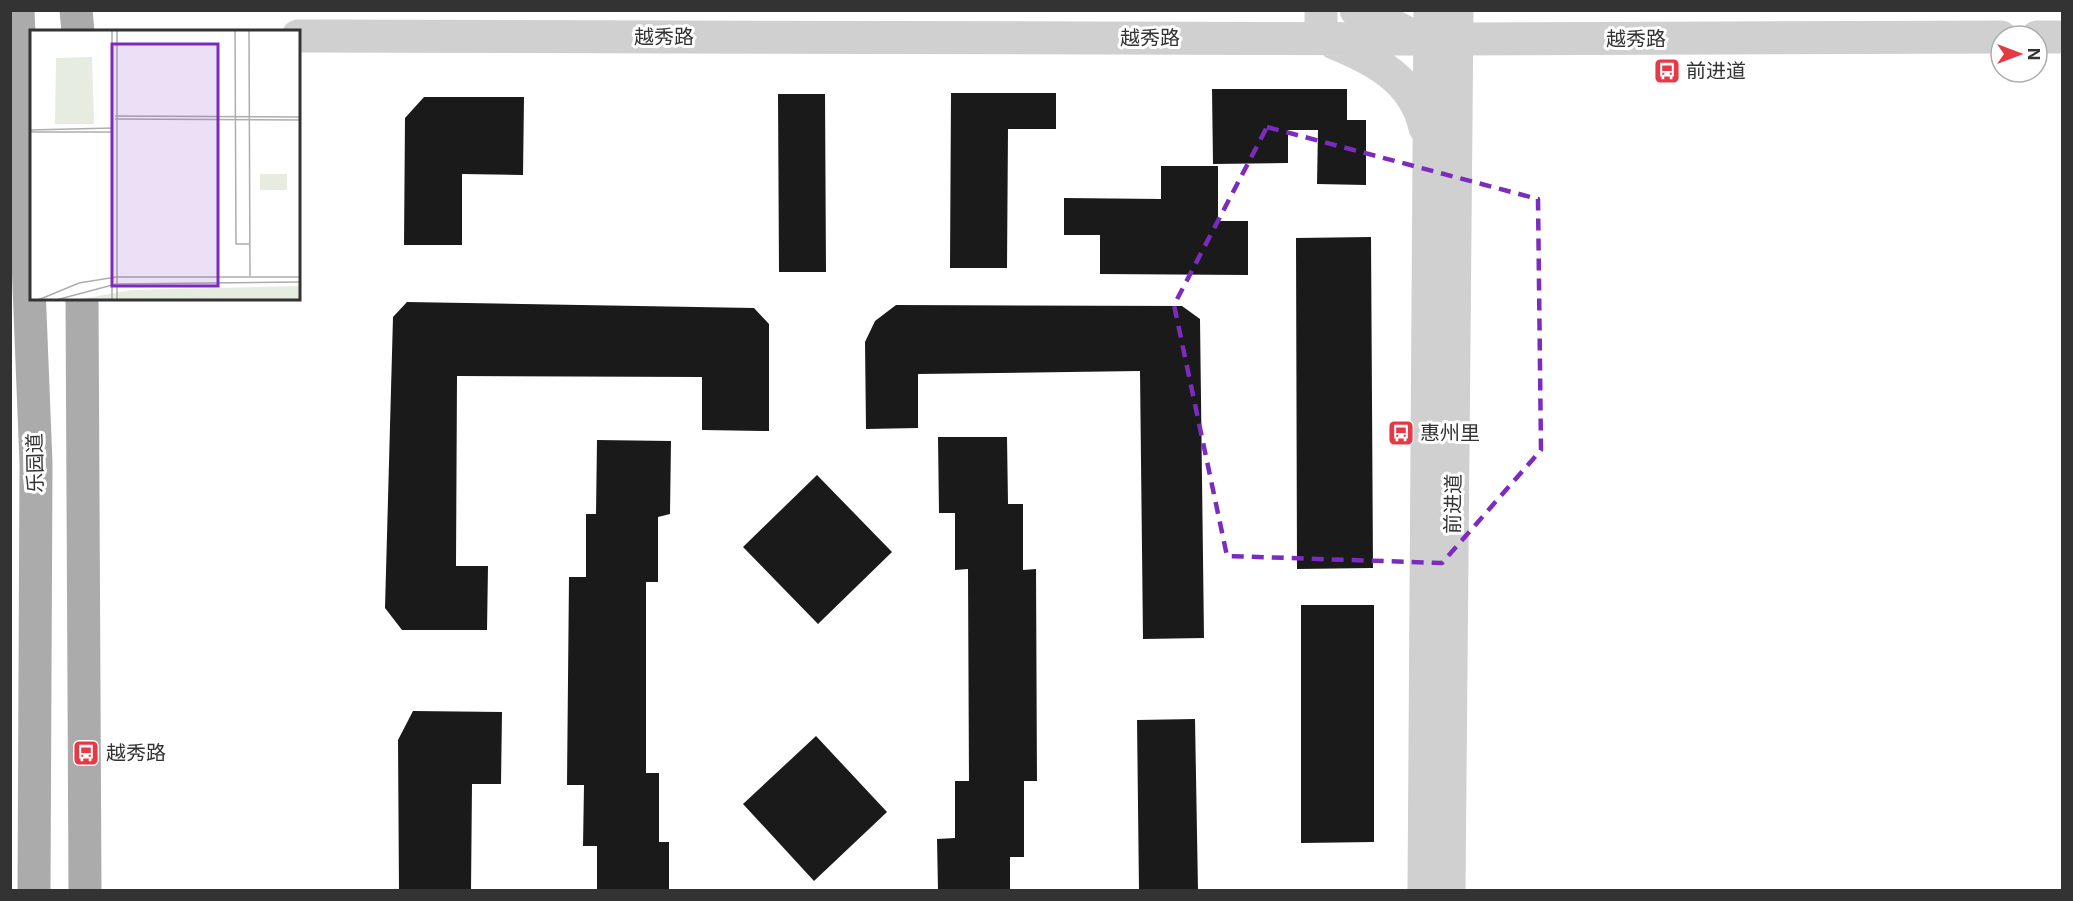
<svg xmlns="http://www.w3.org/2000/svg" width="2073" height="901" font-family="Inter,'Noto Sans SC',sans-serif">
<rect width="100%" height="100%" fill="#fff"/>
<path fill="#1a1a1a" d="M1212,89H1347V120H1366V185L1317,184L1318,130H1288V163L1213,164Z
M951,93H1056V129H1008L1007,268H950Z
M778,94H825L826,272H779Z
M424,97H524L523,175L462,174V245H404L405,118Z
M1161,166H1218V221H1248V275L1100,274V235H1064V198L1161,199Z
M1371,237L1373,568L1297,569L1296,238Z
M407,302L754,308L769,324V431L702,430V377L457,376L456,566H488L487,630H402L385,608L393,317Z
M896,305L1182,306L1200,319L1204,638L1143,639L1140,371L918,374V428L866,429L865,342L875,321Z
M938,437H1007L1008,504H1023V570L1036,569L1037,781H1024V857H1010V890H938L937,839L955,838V781H969L968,569L955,570V513H939Z
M597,440L671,441L670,514L658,517V582H646V773H659V842H669V890H597V846H583L584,785H567L569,577H586V514H596Z
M817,475L892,552L818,624L743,547Z
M1301,605H1374V842L1301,843Z
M413,711L502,712L501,784H472L471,890H399L398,740Z
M1195,719L1198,890H1139L1137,720Z
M816,736L887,812L814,881L743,804Z"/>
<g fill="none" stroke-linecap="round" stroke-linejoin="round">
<path stroke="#d0d0d0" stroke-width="33" d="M1321,10V38
M1356,10L1381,19L1411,35
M298,36L1457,39L2001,37
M2037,37H2062
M1334,43C1376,60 1415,81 1425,128
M1424,890L1430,10
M1449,890L1457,10"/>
<path stroke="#ababab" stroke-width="33" d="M18,10L36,463L34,890
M76,10L78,32
M82,298L85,890"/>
</g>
<path fill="none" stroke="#7b2cbf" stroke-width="4.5" stroke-dasharray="12 8" stroke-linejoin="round" d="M1267,127L1538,199L1541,450L1442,563L1227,556L1174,305Z"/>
<defs>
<symbol id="bus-square" viewBox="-11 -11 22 22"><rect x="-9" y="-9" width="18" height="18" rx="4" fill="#e63946" stroke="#fff"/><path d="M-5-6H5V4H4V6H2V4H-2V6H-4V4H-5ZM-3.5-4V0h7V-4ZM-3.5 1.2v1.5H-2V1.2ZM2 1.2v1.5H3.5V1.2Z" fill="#fff"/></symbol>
</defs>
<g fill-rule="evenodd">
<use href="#bus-square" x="1652" y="56" width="30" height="30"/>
<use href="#bus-square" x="1386" y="418" width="30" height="30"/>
<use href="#bus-square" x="71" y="738" width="30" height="30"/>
</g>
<g text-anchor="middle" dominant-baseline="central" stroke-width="6" stroke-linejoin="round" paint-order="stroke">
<g font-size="20" fill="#333" stroke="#fff">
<text x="664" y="37">越秀路</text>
<text x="1150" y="38">越秀路</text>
<text x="1636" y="39">越秀路</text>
<text transform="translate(35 463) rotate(-91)">乐园道</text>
<text transform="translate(1453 504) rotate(-89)">前进道</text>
</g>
<g font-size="20" fill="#333" stroke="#fff" text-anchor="start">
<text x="1686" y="71">前进道</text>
<text x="1420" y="433">惠州里</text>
<text x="106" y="753">越秀路</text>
</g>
</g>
<g transform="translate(30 30)">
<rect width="270" height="270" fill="#fff"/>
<path d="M62,27L64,94H25L26,28ZM230,144H257V160H230ZM270,256V270H46L101,260Z" fill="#e6ecdf"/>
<path fill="none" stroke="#adadad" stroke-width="1.5" d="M87,0V270M205,0L206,214H219M219,0L220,246M85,86L270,87M85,89L270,90M0,100L83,98M0,102H83M8,270L49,253L86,247H270M26,270L86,254L270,252M82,270V0"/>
<path fill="#7b2cbf" fill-opacity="0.15" stroke="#7b2cbf" stroke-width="3" d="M82,14H188V256H82Z"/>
<rect width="270" height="270" fill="none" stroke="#333" stroke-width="3"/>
</g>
<rect width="2073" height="901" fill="none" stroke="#333333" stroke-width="24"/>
<g transform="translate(2019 54) rotate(90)"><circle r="28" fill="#ffffff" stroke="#adadad" stroke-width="1.5"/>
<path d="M0-4.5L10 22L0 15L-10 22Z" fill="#e63946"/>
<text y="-9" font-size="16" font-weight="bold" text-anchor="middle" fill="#333333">N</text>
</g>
</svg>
